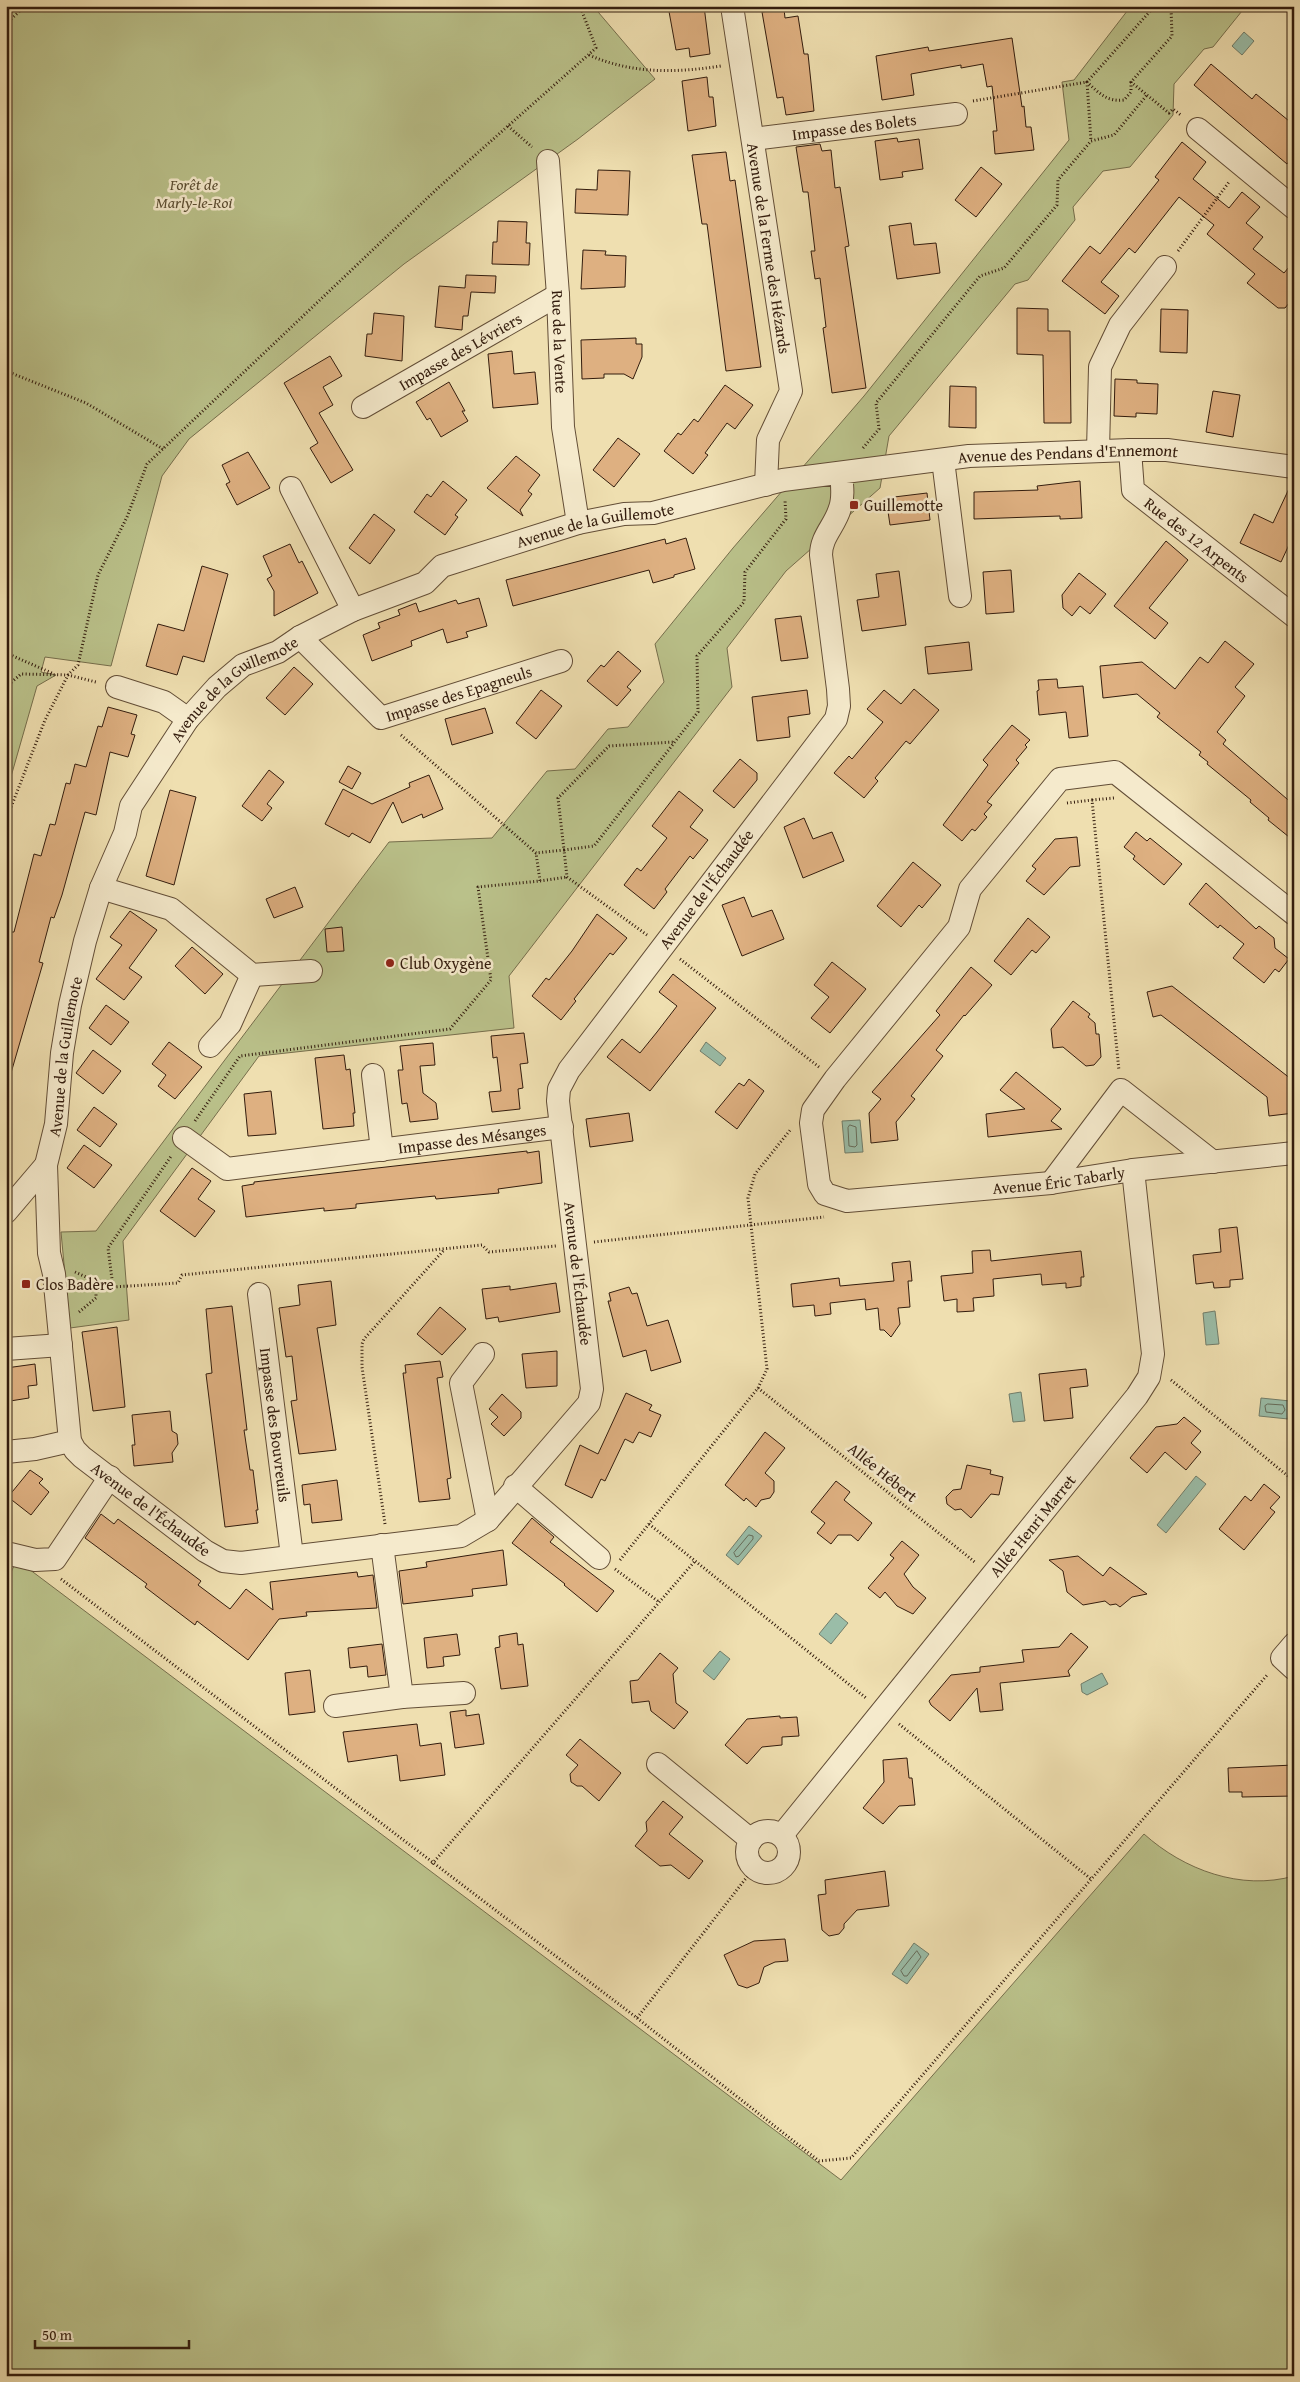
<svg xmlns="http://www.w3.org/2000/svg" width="1300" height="2382" font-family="'Gentium Book Plus',serif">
<rect width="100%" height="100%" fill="#efdfb0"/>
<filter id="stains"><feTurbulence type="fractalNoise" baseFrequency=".004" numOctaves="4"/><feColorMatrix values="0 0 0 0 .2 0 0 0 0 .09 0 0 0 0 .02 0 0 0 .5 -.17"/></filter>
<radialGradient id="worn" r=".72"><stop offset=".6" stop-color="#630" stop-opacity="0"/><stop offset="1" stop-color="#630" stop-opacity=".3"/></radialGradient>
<path fill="#bac18a" stroke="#766e4c" d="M6,6H593L655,79L578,139L404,264L189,439L162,476L111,666L45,657L41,672L56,675L37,686L6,794Z
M1131,6H1246L1213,47L1204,49L1174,84L1173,115L1130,167L1103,171L1073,207L1075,220L1028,280L1015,284L889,436L880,488L786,571L727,648L732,687L509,976L514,1028L259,1056L123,1241L129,1320L70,1328L61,1232L96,1231L389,842L492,838L547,771L575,769L608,729L628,727L664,682L655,644L733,548L864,396L1069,140L1062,82L1074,80Z
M17,1560L841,2180L1144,1834C1184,1870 1241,1891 1294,1876V2376H6V1582Z"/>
<path fill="#9abda8" stroke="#717d6a" d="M1244,32L1254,41L1242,55L1232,46Z
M706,1042L726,1058L720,1066L700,1051Z
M860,1120L863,1152L845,1153L842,1121Z
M1215,1311L1219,1344L1206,1345L1203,1313Z
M1021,1392L1025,1421L1013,1422L1009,1394Z
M1261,1398L1290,1401V1406L1293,1411L1289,1413L1288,1419L1259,1416Z
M1196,1476L1206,1484L1166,1533L1157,1525Z
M749,1526L762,1536L738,1565L726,1555Z
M836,1613L848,1623L831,1644L819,1634Z
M720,1651L730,1659L714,1680L703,1671Z
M1102,1673L1108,1684L1087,1695L1082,1692L1081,1684Z
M914,1943L929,1954L907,1984L892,1974Z"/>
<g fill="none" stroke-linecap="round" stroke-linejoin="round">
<path stroke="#666c5a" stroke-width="1" d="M850,1125L856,1127L857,1145L855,1147L849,1146L848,1128Z
M1268,1404L1283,1405L1285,1410L1282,1414L1266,1412L1265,1406Z
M749,1535L753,1536V1539L739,1556L736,1557L734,1553Z
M917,1951L921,1957L907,1976H904L901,1971Z"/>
</g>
<path fill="#deb081" stroke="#331c0d" d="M668,6H704L710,54L690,57L689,48L676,50Z
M784,9L785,18L798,16L804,54H808L814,111L786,115L783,97L777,98L762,12Z
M1012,38L1022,107L1024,106L1026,127H1031L1034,150L995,154L993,131H997L992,86L987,87L983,64L961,68V65L911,74L914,95L882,100L876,56L928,47L929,51Z
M1211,64L1252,99L1256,94L1294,125V155L1287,164L1194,85Z
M707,77L709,97H713L716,126L688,131L682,81Z
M897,138L898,142L919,139L923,169L902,172L903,177L880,180L875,141Z
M1182,142L1206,162L1193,179L1229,208L1242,192L1260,207L1246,223L1263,237L1253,249L1284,273L1294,261V297L1285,308H1278L1247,283L1255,274L1207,234L1214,225L1179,197L1135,253L1129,248L1101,282L1119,296L1105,314L1062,281L1090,246L1100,254L1159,180L1155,177Z
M820,144L822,151L831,150L835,188L840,187L849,246L845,247L866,388L832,393L823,328L826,327L820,278L815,279L811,251H815L808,192H803L796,147Z
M726,152L730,181L735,180L761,367L726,371L707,224H702L692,155Z
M981,167L1002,184L976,217L955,200Z
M598,170L630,171L628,215L575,213L576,189L597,190Z
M498,221L527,222L526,243H530L529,265L492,264L493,242H497Z
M911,223L914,245L936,243L940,273L897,279L889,226Z
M583,250L606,251L605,255L626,256L625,287L581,289Z
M466,275L496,276L495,293L471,292L468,316H463L462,330L435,327L439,286L465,288Z
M1017,308L1048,309V331H1070L1071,423H1044L1043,355L1017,354Z
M1161,309L1188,310L1187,353L1160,352Z
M374,313L404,316L402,361L365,356L367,334H372Z
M636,338V344H642V357L633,379L624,374H604V378L582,379L581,340Z
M512,351L514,374L535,372L538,404L493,408L488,354Z
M330,356L342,376L323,387L333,405L319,413L353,470L331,483L310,448L318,443L284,383Z
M1115,379L1137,380V383L1158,384L1157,414L1136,413V417L1114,416Z
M449,382L465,411H462L468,421L441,437L430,418L427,420L416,402Z
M725,385L753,405L735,429L727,423L705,453L708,455L693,474L664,451L678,433L681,435L694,419L698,422Z
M950,386L976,387V428L949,427Z
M1213,391L1240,395L1233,437L1206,432Z
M618,438L640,454L614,487L593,470Z
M248,452L270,488L237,505L226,484L230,482L222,465Z
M516,456L540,475L528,491L532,494L520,510L523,516L487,488Z
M1293,480L1294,534L1281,562L1240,543L1254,514L1273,523Z
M443,481L467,500L455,515L458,517L445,535L414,512L427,494L431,497Z
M1080,481L1082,518L1060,519V516L974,519V492L1038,490L1037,486Z
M927,493L930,520L890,525L886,498Z
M374,514L395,530L370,564L349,548Z
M686,538L695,569L674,575V577L653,583L649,570L513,606L506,580L665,539L666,544Z
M1166,541L1188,560L1149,608L1168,623L1155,639L1114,606Z
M290,544L299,563L302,561L318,593L274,616V591L267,579L272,576L263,556Z
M202,566L228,574L204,662L183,656L177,675L146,666L158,624L184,631Z
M1011,570L1014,612L986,614L983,572Z
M899,571L906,625L862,631L857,600L879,597L876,574Z
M1079,573L1106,594L1090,614L1080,606L1072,616L1063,608L1062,595Z
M479,598L487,626L466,632L468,637L447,643L443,629L411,641L412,646L372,661L363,635L380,628L378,623L400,615L398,610L416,603L419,612L456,600L458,604Z
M801,616L808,658L781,661L775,619Z
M1225,641L1254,664L1235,687L1245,696L1217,732L1226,740L1223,744L1294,805V841L1268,820L1269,818L1250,802L1251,800L1207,764L1208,762L1199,755L1201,752L1157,717L1160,713L1137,694L1103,698L1100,666L1142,662L1175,689L1200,657L1208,663Z
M969,642L972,670L928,674L925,647Z
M618,651L641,671L627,687L631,690L617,706L587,681L601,665L604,667Z
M294,667L313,684L285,715L266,698Z
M1057,679L1058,688L1083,686L1088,736L1069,738L1066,712L1039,715L1037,691L1039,690L1038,680Z
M914,689L939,710L910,744L906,741L875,778L878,781L864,798L834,773L849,756L852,759L883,722L867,709L884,690L901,704Z
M541,690L562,706L536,739L516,723Z
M807,690L810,714L788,717L790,737L757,741L752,697Z
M108,707L137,715L131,734L135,735L128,757L110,752L96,815L85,812L62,895L54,918L51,917L39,962L43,963L11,1073H6V950L12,932H14L34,854L41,856L50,824L55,825L66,783L70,784L75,764L86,767L98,726L102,727Z
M485,708L493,733L452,745L445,719Z
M1012,725L1030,740L1025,745L1027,747L1016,760L1019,763L987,802L992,805L984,814L987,817L975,831L972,829L962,841L943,825L988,765L983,760Z
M740,759L757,773V780L734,808L713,791Z
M348,766L361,773L352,789L339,782Z
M269,770L284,782L267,804L272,808L262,821L242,806Z
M429,775L443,809L423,818L422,814L402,823L393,802L370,843L352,833L349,837L325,824L343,789L372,804L410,787L409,783Z
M170,790L196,797L174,885L146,876Z
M679,791L703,810L690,827L708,840L693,859L690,856L665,889L667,892L654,909L624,885L637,868L641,871L667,838L652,826Z
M804,818L813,839L832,832L844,861L803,878L784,827Z
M1136,832L1147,841L1150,838L1182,864L1164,885L1133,859L1135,856L1124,847Z
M1077,837L1080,866L1070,867L1044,895L1026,881L1036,869L1032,866L1055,839Z
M913,862L941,885L922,908L919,905L901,927L877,906Z
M1206,883L1256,929L1259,926L1274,938L1275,948L1289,959L1279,972L1275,969L1264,983L1233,958L1244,944L1220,925L1218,928L1189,904Z
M295,887L303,907L274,918L266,899Z
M744,897L752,917L772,910L784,939L742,956L722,905Z
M130,911L157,930L129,968L142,977L124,1000L96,979L122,945L110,937Z
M597,914L627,938L613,955L610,953L574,999L576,1001L561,1020L532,996L546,978L549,980L572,951Z
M1028,918L1050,937L1036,953L1032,950L1011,975L994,961Z
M342,927L344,951L327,952L325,929Z
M192,947L223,974L205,994L175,966Z
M832,962L866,989L830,1033L811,1018L829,997L814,985Z
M971,967L992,985L965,1016L964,1015L936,1050L943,1056L911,1096L915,1099L896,1122L898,1140L871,1143L869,1113L881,1099L872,1092L940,1015L936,1011Z
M673,974L716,1008L650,1091L607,1057L622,1039L640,1053L657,1032L677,1006L659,992Z
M1172,986L1291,1079L1294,1113L1269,1116L1267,1097L1161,1015L1153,1017L1147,992Z
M1073,1001L1090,1014L1088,1017L1095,1023L1096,1034H1099L1101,1057L1094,1065L1086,1066L1063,1047L1053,1048L1051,1029Z
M106,1005L129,1022L111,1045L89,1028Z
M524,1033L528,1063L520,1064L523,1088L518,1089L520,1109L492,1112L489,1092L501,1091L497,1057L493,1058L491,1036Z
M169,1042L202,1067L175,1099L158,1086L166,1075L152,1064Z
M433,1043L435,1065L420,1066L423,1093L436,1103L438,1119L410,1122L407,1103L402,1104L398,1070H403L400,1046Z
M93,1050L121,1071L103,1094L76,1073Z
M344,1055L346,1070L350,1069L355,1113H353L354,1126L323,1129L315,1058Z
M1016,1072L1061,1109L1051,1121L1062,1129L988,1137L986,1114L1025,1109L1000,1090Z
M749,1079L764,1091L737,1129L715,1112L739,1083L744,1086Z
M271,1091L276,1134L248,1136L244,1094Z
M94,1107L117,1124L100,1147L77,1130Z
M629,1113L633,1141L590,1147L586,1119Z
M84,1145L112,1165L94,1188L67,1168Z
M527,1151V1153L539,1151L542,1183L498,1189L499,1193L436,1199L435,1196L356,1204V1208L324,1211V1208L246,1217L242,1186L254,1184V1182Z
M192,1168L211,1181L198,1199L215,1211L195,1237L160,1211Z
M1237,1227L1243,1279L1230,1280V1287L1214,1288L1213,1282L1196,1284L1193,1255L1221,1252L1219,1229Z
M990,1250L991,1261L1081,1251L1084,1277H1081V1286L1066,1288V1283L1042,1285L1041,1274L993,1279L994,1296L973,1298L974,1311L957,1312V1299L944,1301L941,1276L973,1273L972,1251Z
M910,1261L912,1281H908L910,1307L898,1308L900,1324L891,1337L884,1330H880L878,1308L866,1310L865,1299L830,1303L831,1314L815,1316L814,1305L793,1307L791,1284L839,1278L840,1286L894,1281L892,1263Z
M331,1281L336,1325L317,1328L336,1450L299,1454L291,1401L297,1400L292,1356L286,1357L279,1308L300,1305L298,1285Z
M556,1283L560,1312L499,1322L498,1317L486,1319L482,1289L510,1286V1290Z
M629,1287L632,1294L637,1293L647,1326L668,1320L681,1362L651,1371L646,1350L623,1357L608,1301H611L609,1293Z
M232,1306L247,1430H244L250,1470H253L258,1510H256L258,1523L225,1527L206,1374L212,1373L206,1309Z
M440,1307L466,1329L442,1355L417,1334Z
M117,1327L125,1407L93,1411L82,1332Z
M557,1351V1386L526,1388L522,1354Z
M440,1361L443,1377L437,1378L451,1478L447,1479L450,1499L419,1502L403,1373H406L405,1365Z
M35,1364L37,1385L28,1386L29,1398L10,1401L8,1389H6V1368Z
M1086,1369L1088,1386L1070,1388L1073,1418L1044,1421L1039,1374Z
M626,1393L652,1405L649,1410L661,1415L651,1437L639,1432L633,1443L625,1439L605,1481L601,1479L592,1498L565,1485L580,1445L598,1454Z
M502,1394L521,1412V1418L504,1436L491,1424L498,1417L489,1409Z
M170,1411L172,1431L177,1434L178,1444L172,1453L173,1462L134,1466L132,1445H135L132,1415Z
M1184,1417L1201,1431L1191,1443L1201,1452L1186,1470L1165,1452L1147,1473L1130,1458L1156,1427L1177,1424Z
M765,1432L785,1448L765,1473L774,1481V1492L770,1498L761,1500L756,1507L746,1498L744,1501L725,1485Z
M967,1465L991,1470L990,1474L1003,1477L999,1495L991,1494L971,1518L961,1509L955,1510L947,1504L946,1497L953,1490L961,1489Z
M30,1470L43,1479L39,1483L49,1492L31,1515L8,1497Z
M337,1480L342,1520L312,1523L310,1504L304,1505L302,1485Z
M836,1481L850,1492L844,1500L872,1523L858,1541L851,1535H838L831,1544L817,1533L825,1523L811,1512Z
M1264,1484L1280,1497L1270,1508L1275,1512L1244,1550L1219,1529L1245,1496L1251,1501Z
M101,1514L114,1524L118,1519L201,1581L198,1585L230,1609L246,1589L273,1610L270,1582L357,1572L358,1577L373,1575L377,1608L306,1612L307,1616L279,1619L248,1660L197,1621L195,1625L162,1600L145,1587L147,1584L85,1538Z
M532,1518L554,1537L550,1542L614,1591L597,1612L564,1585L565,1584L512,1543Z
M902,1541L919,1555L904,1574L913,1587L926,1598L913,1614L897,1606L885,1592L880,1598L868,1588L894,1558L890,1555Z
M503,1550L507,1585L472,1589L473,1596L403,1604L399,1571L427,1567L426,1562Z
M1078,1556L1103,1576L1110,1567L1147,1594L1132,1597L1120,1607L1116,1604L1110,1605L1105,1601L1083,1605L1067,1592L1063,1571L1049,1560Z
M517,1633L518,1645L523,1644L528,1686L501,1689L495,1648L500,1647L499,1636Z
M1071,1633L1088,1647L1068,1671L1070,1676L1000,1683L1003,1710L980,1712L977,1688L950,1721L931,1705L929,1701L951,1675L980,1672V1667L1024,1662L1022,1650L1059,1647Z
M457,1634L460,1655L443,1657L444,1666L427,1668L424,1638Z
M382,1644L386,1675L368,1677L367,1666L350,1668L348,1648Z
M660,1653L678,1668L673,1674L676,1703L688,1712L674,1729L651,1711L649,1701L632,1703L630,1681L638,1680Z
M310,1670L315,1712L289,1715L285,1673Z
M466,1710V1716L479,1714L484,1744L455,1748L450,1712Z
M780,1716V1718L797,1717L799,1736L782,1737V1745L762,1747L747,1764L725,1745L747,1719Z
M417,1724L420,1746L441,1743L445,1775L400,1781L397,1755L348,1762L343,1732Z
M580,1739L621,1773L599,1801L582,1786H577L571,1782L570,1774L578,1765L566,1755Z
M907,1758L909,1778H912L915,1805L899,1806L883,1824L863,1808L884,1782L883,1760Z
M1294,1765V1796L1242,1797V1792H1229L1228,1768Z
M663,1801L683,1817L669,1834L703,1861L689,1879L671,1865L660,1866L635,1846L647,1831L646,1822Z
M885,1871L889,1906L857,1910L844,1924V1928L839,1934L829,1936L822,1930L818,1895L826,1894L825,1880Z
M785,1939L788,1961L775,1962L764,1967L759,1983L747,1988L738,1985L724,1955L754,1941Z"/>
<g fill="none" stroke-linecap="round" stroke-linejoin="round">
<defs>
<g id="minor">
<path id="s1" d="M732,6L791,391L768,440L766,485"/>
<path d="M1198,129L1294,208"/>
<path id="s2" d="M753,139L956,114"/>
<path id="s3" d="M548,161L558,295L563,427L578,523"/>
<path id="s4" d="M363,407L558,295"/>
<path id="s5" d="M1130,450L1133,490L1294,616"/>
<path d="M1098,451L1100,367L1120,325L1165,267"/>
<path d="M943,460L960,596"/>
<path id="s6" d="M841,473C842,484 844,497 840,508C835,526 821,536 821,555L838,689L839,706L836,719L569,1070L559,1089L558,1101L592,1389L589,1403L488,1520L461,1536L241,1563L223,1561L205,1551L82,1457L75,1450L70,1441L54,1274L49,1253L46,1165L56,1124L62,1053L70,1005L85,941L101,888L125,833L131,806L188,719L217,687L243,665L278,652L300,637L353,610L425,583L442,566L578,523L624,514L653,513L783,480L969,456L1130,450H1167L1294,467"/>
<path d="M291,488L353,610"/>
<path id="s7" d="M300,637L381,718L561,661"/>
<path d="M117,687L164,702L188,719"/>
<path d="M101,888L171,909L252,975L311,971"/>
<path id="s8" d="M1294,914L1115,772L1060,779L970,889L959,927L835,1079L813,1110L811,1123L819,1184L825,1194L847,1201L1051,1183L1133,1170L1294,1153"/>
<path d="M210,1046L230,1024L252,975"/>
<path d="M373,1075L382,1150"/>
<path id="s9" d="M184,1138L227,1169L562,1127"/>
<path d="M1051,1183L1121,1090L1213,1162"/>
<path d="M6,1212L46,1165"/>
<path id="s10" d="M259,1294L292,1556"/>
<path d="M6,1349L61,1345"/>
<path d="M483,1354L461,1383L488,1520"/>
<path d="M6,1452L35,1449L70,1441"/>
<path d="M515,1486L599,1558"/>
<path d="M382,1545L402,1697"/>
<path d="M6,1553L35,1560L55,1559L110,1477"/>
<path d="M1294,1644L1282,1658L1294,1669"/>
<path d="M335,1706L402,1697L464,1693"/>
<path d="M658,1764L751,1840"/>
<circle cx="768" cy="1852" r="21"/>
<path id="s11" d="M782,1835L1137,1396L1149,1377L1153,1354L1133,1170"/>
</g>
</defs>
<use href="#minor" stroke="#624d36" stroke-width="24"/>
<path stroke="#331c0d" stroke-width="3" stroke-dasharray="1 2.5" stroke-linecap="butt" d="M1175,6L1171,7L1172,36L1131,82L1169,113L1173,109L1182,116
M6,24L25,6
M589,55C632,74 675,73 721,66
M1131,82V92L1124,100C1107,102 1099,93 1087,82L1152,9L1171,7
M973,101L1087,82L1091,141
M508,126L532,147
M1178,251L1229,182
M6,371L86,403L163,449
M863,448L879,429L876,403L980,276L1004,268L1057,205L1058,180L1091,141L1114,135L1147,95
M6,653L54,674
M6,687L21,674L68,675L78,665L98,575L127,517L147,464L438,188L596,48L580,6
M401,735L536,853L564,850L558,798L609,746L674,742
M1092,800L1114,798
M1067,803L1092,800L1119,1071
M6,820L45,720L68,675L96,682
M540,881L567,877
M647,935L567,877L564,850L594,846L698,712L697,656L744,602L745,572L786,519L785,500
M680,959L819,1067
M195,1121L240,1056L450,1029L491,980L478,887L540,881L536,853
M594,1242L824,1217
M75,1272L95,1281L96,1289L113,1287L108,1248L172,1155
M113,1287L178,1283L182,1275L482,1245L489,1252L556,1246
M79,1312L96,1298V1289
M1171,1380L1294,1481
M758,1388L976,1563
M385,1524L362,1367V1344L364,1339L444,1250
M649,1524L866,1698
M620,1560L758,1388L767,1369L748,1198L755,1174L791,1129
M615,1569L659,1602
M61,1579L637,2018L754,1868
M899,1724L1091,1879
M432,1864L695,1561
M637,2018L819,2161L851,2158L1268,1674"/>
<use href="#minor" stroke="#f5eacc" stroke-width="22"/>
</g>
<g fill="#8f2418" stroke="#f5eacc" stroke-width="2">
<rect x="849" y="500" width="10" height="10" rx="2.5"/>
<circle cx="390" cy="963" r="5"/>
<rect x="21" y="1279" width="10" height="10" rx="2.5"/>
</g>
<g text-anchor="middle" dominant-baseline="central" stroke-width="5" stroke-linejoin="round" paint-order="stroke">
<g font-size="16" fill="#331c0d" stroke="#f5eacc">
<text stroke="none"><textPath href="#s2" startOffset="102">Impasse des Bolets</textPath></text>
<text stroke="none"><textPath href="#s1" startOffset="245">Avenue de la Ferme des Hézards</textPath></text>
<text stroke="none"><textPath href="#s3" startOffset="181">Rue de la Vente</textPath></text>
<text stroke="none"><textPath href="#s4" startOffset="112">Impasse des Lévriers</textPath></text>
<text stroke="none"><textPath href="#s6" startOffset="3345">Avenue des Pendans d'Ennemont</textPath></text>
<text stroke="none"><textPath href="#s6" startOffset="2865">Avenue de la Guillemote</textPath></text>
<text stroke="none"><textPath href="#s5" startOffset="121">Rue des 12 Arpents</textPath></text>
<text stroke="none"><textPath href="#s6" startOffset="2460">Avenue de la Guillemote</textPath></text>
<text stroke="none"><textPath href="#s7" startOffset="196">Impasse des Epagneuls</textPath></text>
<text transform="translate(706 889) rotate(-53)">Avenue de l'Échaudée</text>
<text stroke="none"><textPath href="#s6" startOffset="2040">Avenue de la Guillemote</textPath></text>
<text stroke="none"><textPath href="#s9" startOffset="300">Impasse des Mésanges</textPath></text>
<text stroke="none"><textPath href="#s8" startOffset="1022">Avenue Éric Tabarly</textPath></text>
<text stroke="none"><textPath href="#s6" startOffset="900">Avenue de l'Échaudée</textPath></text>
<text stroke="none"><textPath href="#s10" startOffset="132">Impasse des Bouvreuils</textPath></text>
<text transform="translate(883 1472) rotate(39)">Allée Hébert</text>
<text transform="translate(151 1509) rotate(37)">Avenue de l'Échaudée</text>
<text stroke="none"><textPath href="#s11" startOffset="398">Allée Henri Marret</textPath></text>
</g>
<g font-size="16" font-style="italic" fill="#5c4e32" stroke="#f5eacc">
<text x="194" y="184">Forêt de<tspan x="194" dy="18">Marly-le-Roi</tspan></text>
</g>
<g font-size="16" fill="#331c0d" stroke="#f5eacc" text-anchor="start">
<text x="864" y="505">Guillemotte</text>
<text x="400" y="963">Club Oxygène</text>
<text x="36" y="1284">Clos Badère</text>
</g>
</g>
<rect width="1300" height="2382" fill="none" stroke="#efdfb0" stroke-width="25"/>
<rect x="8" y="8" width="1285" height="2367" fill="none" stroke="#331c0d" stroke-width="2.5"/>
<rect x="12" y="12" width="1275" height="2357" fill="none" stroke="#331c0d"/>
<path d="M35 2340v8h154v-8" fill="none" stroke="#331c0d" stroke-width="2.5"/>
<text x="42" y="2340" font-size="15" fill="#331c0d" stroke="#f5eacc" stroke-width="4" paint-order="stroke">50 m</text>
<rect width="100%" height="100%" filter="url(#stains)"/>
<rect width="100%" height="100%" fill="url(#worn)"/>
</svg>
